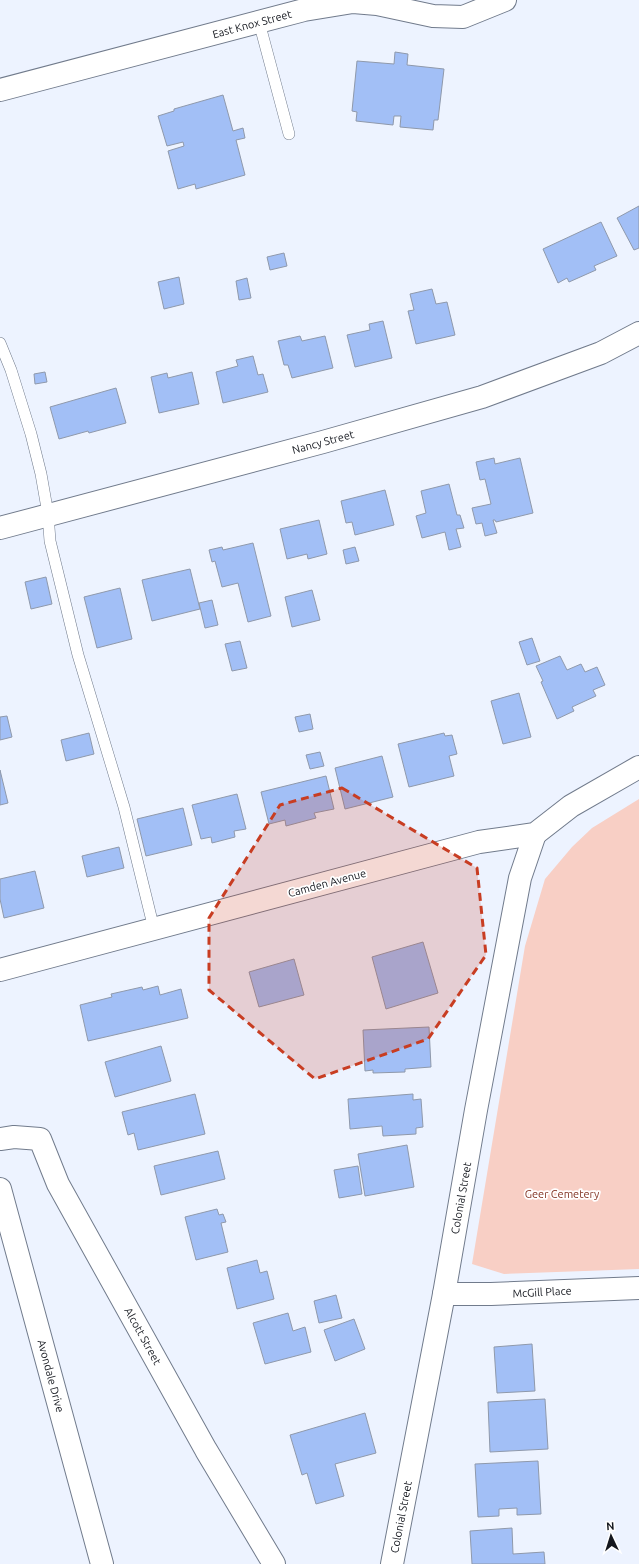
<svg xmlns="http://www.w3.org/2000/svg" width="639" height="1564" font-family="Ubuntu,sans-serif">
<rect width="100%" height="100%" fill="#edf3ff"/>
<path fill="#f8cfc5" d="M639,799V1269L504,1274L472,1264L525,946L545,879L572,847L592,828Z"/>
<path fill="#a2bff6" stroke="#8f99ab" d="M395,52L408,54L407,65L444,69L438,120H434L433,130L400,127L401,116H394L393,125L356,121L357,112L352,111L357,61L394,64Z
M223,95L233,131L243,128L245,138L236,140L245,175L196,189L195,184L178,189L168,151L184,146L183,142L167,146L158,116L174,111V109Z
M639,206V248L634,250L617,218Z
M601,222L617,256L594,266L596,270L569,282L567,278L558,283L543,249Z
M284,253L287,266L270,270L267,257Z
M179,277L184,304L164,309L158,282Z
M247,278L251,298L239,300L236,281Z
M432,289L436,304L447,302L455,335L416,344L408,311L414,310L410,294Z
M383,321L392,358L355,367L347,335L370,330L369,324Z
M300,336L302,341L325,336L333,368L292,378L288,365H284L278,341Z
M253,356L258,375L263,374L268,392L223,403L216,372L238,366L236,360Z
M45,372L47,382L35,384L34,374Z
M192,372L199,404L159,413L151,377L167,373L168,378Z
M116,388L126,423L89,433L88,431L59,439L50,407Z
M494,458L495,464L520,458L533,513L496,522L495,520H493L497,533L485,536L482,523L476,524L472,508L491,504L485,479L480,480L476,462Z
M449,484L457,515H460L464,528L456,529L461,547L449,550L445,532L422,538L416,516L426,513L421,491Z
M385,490L394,525L355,535L352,522L346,523L341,501Z
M319,520L327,554L308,559L307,554L287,559L280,529Z
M253,543L271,616L248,622L238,583L222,587L215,561L212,562L209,550L222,547L223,550Z
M355,547L359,561L346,564L343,550Z
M190,569L200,609L152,621L142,580Z
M46,577L52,604L31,609L25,582Z
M120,588L132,639L97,648L84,597Z
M312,590L320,620L292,627L285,597Z
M212,600L218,625L205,628L199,603Z
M532,638L540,661L527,665L519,642Z
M240,641L247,668L232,671L225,644Z
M560,656L567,670L581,664L585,672L597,667L605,685L593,690L596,696L572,707L574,711L557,719L541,682L543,681L536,666Z
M519,693L531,737L503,744L491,701Z
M310,714L313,729L299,732L295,717Z
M7,716L12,737L0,740V717Z
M89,733L94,754L66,761L61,740Z
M444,733L445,736L452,735L457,754L449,756L454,776L409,787L398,744Z
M320,752L324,766L310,769L306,755Z
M382,756L393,797L345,809L335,768Z
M0,770L8,803L0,805Z
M326,776L334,809L314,813L316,818L286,826L285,820L269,824L261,792Z
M237,794L246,829L234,831L235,837L212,843L211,837L201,839L192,805Z
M183,808L192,845L146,856L137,819Z
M119,847L124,868L87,877L82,856Z
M35,871L44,908L4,918L0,899V879Z
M423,942L438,993L386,1009L372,957Z
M294,959L304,995L259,1007L249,972Z
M158,986L160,995L181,989L188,1018L88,1041L80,1005L112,997L111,994L142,987L143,990Z
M429,1027L431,1067L405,1069V1072L373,1073V1070L365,1071L363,1030Z
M161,1046L171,1081L115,1097L105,1062Z
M195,1094L205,1134L138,1150L134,1133L128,1135L122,1112Z
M413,1094V1100L421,1099L423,1127L416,1128V1134L383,1136L382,1126L350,1129L348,1099Z
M407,1145L414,1187L365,1196L358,1154Z
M218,1151L225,1179L161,1195L154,1166Z
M358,1166L362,1194L339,1198L334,1170Z
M217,1209L219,1215L223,1214L226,1222L221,1223L228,1252L196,1260L185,1217Z
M257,1260L260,1273L267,1271L274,1299L237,1309L227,1268Z
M336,1295L342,1318L319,1323L314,1301Z
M288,1313L293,1331L305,1327L311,1352L265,1364L253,1323Z
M354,1319L365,1349L335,1361L324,1330Z
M532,1344L535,1391L497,1393L494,1347Z
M545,1399L548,1449L490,1452L488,1402Z
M365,1413L376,1453L335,1464L344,1496L316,1504L307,1473L302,1475L290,1435Z
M538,1461L541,1514L517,1515V1508L499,1509V1516L478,1517L475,1464Z
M512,1528L513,1554L544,1552L545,1564H472L470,1531Z"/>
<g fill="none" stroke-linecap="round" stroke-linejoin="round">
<defs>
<path id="lane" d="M259,22L289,134
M0,343L11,370L31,434L41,474L48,514L50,541L78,655L124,807L154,929"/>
<path id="street" d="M0,90L304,10L353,2L377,4L433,16L463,17L505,0
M0,528L323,442L482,397L601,353L639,333
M0,970L479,842L535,834L571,806L639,767
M0,1139L14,1137L40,1139L58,1184L206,1450L274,1564
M444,1294H491L639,1288"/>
<path id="secondary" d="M0,1189L102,1564
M392,1564L444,1294L476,1110L520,878L535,834"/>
</defs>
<use href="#lane" stroke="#717b8c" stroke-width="12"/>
<use href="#street" stroke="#717b8c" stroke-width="24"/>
<use href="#secondary" stroke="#717b8c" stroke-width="24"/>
<use href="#lane" stroke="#fff" stroke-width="11"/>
<use href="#street" stroke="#fff" stroke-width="22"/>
<use href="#secondary" stroke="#fff" stroke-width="22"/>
</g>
<path fill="#c83d22" fill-opacity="0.2" stroke="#c83d22" stroke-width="3" stroke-dasharray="8 5" stroke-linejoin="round" d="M342,788L477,868L486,955L428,1039L315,1079L209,990V918L280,805Z"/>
<g text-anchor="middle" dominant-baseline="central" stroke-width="3.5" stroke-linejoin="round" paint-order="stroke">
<g font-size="11" fill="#14171e" stroke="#fff">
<text transform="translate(252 24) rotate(-15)">East Knox Street</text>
<text transform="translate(323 442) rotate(-15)">Nancy Street</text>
<text transform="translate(327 883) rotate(-15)">Camden Avenue</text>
<text transform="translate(461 1198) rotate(-80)">Colonial Street</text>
<text transform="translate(542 1292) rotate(-3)">McGill Place</text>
<text transform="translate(143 1336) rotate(61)">Alcott Street</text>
<text transform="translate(51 1376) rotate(75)">Avondale Drive</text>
<text transform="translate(401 1517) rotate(-79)">Colonial Street</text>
</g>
<g font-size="11" fill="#833323" stroke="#fff">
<text x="562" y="1194">Geer Cemetery</text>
</g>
</g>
<g transform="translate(611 1536) rotate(356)" stroke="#ffffff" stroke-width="3" paint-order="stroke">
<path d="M0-3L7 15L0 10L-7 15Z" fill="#14171e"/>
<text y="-6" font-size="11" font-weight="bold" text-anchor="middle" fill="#14171e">N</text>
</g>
</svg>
